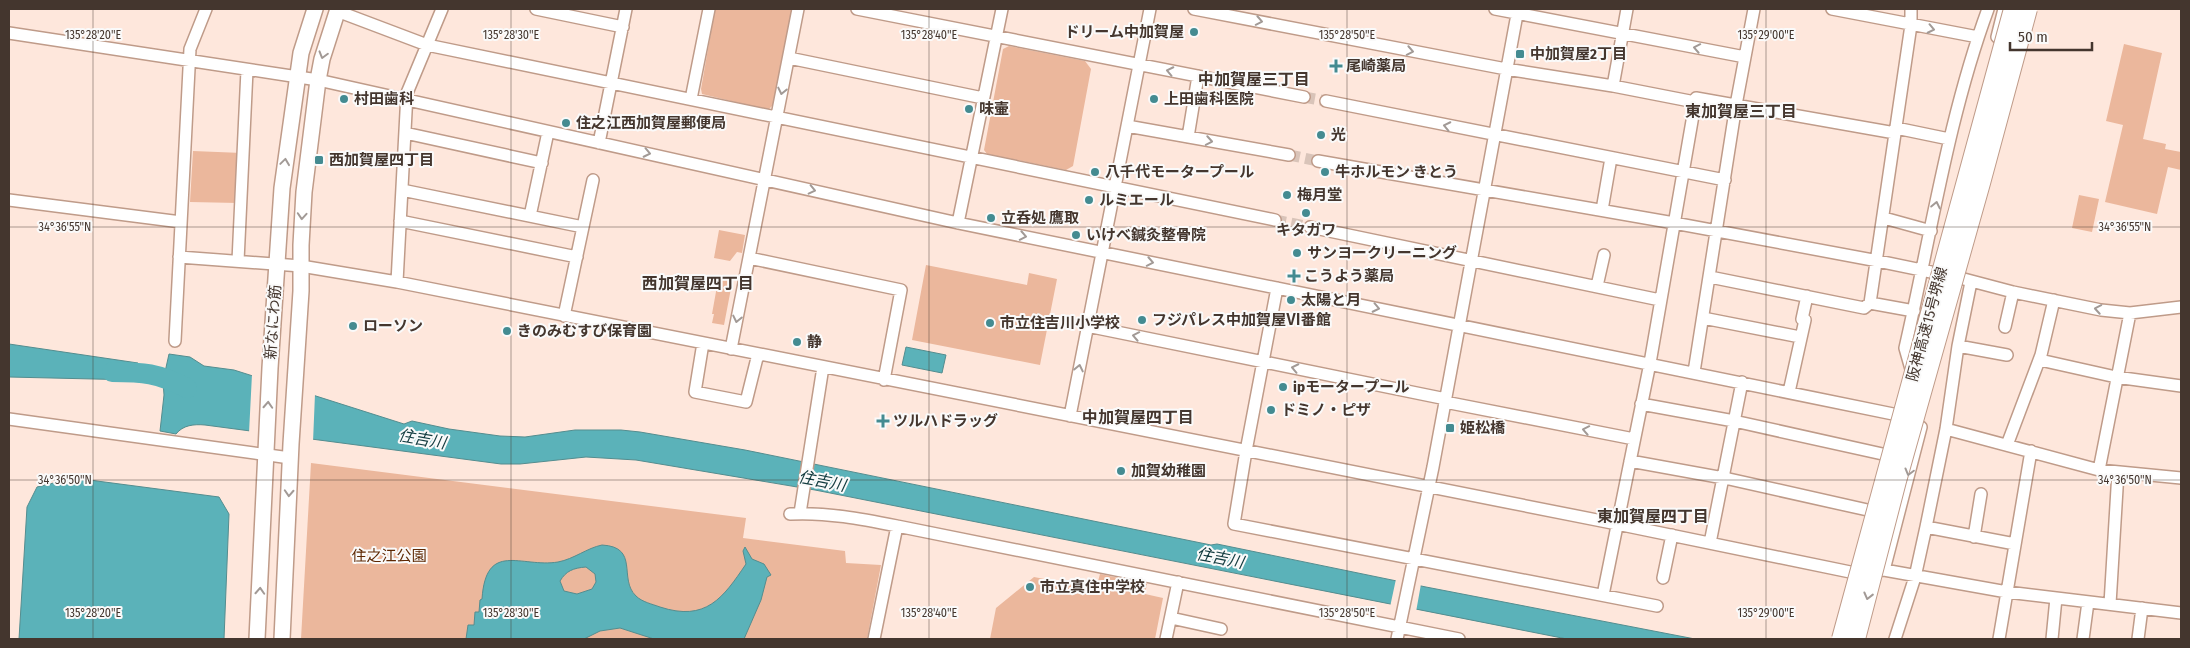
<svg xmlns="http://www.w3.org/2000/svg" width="2190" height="648" font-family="'Fira Sans Condensed','Noto Sans JP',sans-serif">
<rect width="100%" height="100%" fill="#fee7dc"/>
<path fill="#ebb79c" d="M715,9H792L773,105L768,110L702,94L701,89Z
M2124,44L2162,53L2143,139L2166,144L2165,149L2181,152V170L2168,167L2157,214L2105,202L2123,125L2106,121Z
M1009,46L1085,61L1091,69L1073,166L1066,170L987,154L984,150L1003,49Z
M193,151L242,153L238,203L190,202Z
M2079,195L2099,199L2092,232L2072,228Z
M719,230L745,235L742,253L737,252L730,261L714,258Z
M926,265L1027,285L1029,273L1057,279L1040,365L912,340Z
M719,275L733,278L724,325L712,323L714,314H712Z
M311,463L746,518L743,538L845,551L846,563L881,565L867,639H301Z
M1100,574L1147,584L1145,594L1163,598L1155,639H990L996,608L1034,577L1096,589Z"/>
<path fill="#5bb2b9" stroke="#548d8f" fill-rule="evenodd" d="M9,344L138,363L136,380L9,377Z
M906,347L946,355L942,373L902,365Z
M169,354L190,357L204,366L234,370L404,424L412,421L449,429L500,436L525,437L575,430H621L640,432L745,450L1211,545L1217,544L1426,587L1695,639H1567L815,490L636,460L586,457L520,464H501L205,425C194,424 183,425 176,434L160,431L164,395L163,381Z
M74,478L219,497L229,514L224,639H19L27,507L37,487Z
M602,545C640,547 618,579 636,596C642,602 652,604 660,607C706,622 723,598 746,564L743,551L745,547L752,559L764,564L771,575L767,577L761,600L744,639H654L620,628L600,631L584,639H466L468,625H474L475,612H479L480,600L482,599C486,540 521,568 558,562C574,559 587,548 602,545ZM586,567L595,574L596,582L592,589L577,594L564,591L560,581C566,571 573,568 586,567Z"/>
<path fill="#fee7dc" d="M252,374L315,394L313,442L249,433Z
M1396,579L1421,584L1416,612L1390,607Z"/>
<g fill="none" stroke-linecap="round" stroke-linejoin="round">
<path stroke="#5bb2b9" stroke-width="20" d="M112,372C144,372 157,373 187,388"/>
<path stroke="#d9c4b9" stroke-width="11" stroke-dasharray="11 5.5" stroke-linecap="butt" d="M1304,97L1326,101
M1289,155L1318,161
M1275,220L1310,227"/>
<defs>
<path id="minor" d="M536,9L623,27
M857,9L1304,97
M1194,9L1506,69L1613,86L1695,102
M1495,9L1745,57
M1832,9L1978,37
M337,11L427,45L1275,220
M9,33L318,80L958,223L1898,415
M1997,37L2004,9
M789,58L983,98
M1613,86L1627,9
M691,99L709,9
M1326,101L1725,180
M1127,126L1289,155
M1896,128L1949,139
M405,133L542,163
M1188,137L1198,76
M599,143L626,9
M1318,161L1674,223L1878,261L1960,278L2013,292L2101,310L2130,313L2181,307
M402,190L583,227
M9,200L181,222
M1602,210L1611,158
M530,216L548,132
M1884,218L1931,231
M400,221L577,257
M958,223L1002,9
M1310,227L1660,300
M179,257L301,266L397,282L1617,524L1855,573L1884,570L2007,592L2181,613
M749,258L901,290L884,380
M238,261L247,70
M1710,277L1864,308L1870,303L1914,311
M397,282L407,93L442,9
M1597,286L1604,255
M1277,288L1246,451L1234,524L1657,606
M1870,303L1911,25V9
M564,316L593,180
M1703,318L1800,337
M1087,326L1446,399
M2005,327L2013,292
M175,341L190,49L206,9
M703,343L695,392L746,402L758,354
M1958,346L2007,355
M731,349L798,9
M2040,360L2116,377L2181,386
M1911,369L1905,348C1931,235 1948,118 1988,9
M1694,372L1736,105L1754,9
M1789,392L1805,320L1802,319L1807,296
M1445,402L1634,439
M1641,404L1734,421L1887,455
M1070,416L1150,9
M9,419L290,458
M1946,429L2099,470L2181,478
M2007,445L2041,355L2054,300
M1630,461L1729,479L1872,511
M2099,470L2130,313
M800,513L823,367
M790,514C826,512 862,519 897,526L1459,639
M1926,527L2015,544
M1974,537L1981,494
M1710,543L1742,382
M1884,570L1921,427
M1663,578L1672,535
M1603,595L1650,363L1696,98L1895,133
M2110,604L2118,472
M1171,618L1221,629
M874,639L897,526
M1166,639L1178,582
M1397,639L1433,467L1518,9
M1895,639L1915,577L1926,527L1946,429L1958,346L1971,282
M1999,639L2031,451
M2052,639L2056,598
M2083,639L2088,602
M2138,639L2142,608"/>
<path id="major" d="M257,639L270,368L282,188L301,53L315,9
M282,639L291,444L301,291V245L304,192L318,80L322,59L338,9"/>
</defs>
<use href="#minor" stroke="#bf9b89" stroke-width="14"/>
<use href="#major" stroke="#bf9b89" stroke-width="18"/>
<use href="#minor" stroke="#fff" stroke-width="11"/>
<use href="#major" stroke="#fff" stroke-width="15"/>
<defs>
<path id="highway-bridge" d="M1841,639L2013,9
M1856,639L1897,481L1981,183L2028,9"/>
</defs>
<use href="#highway-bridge" stroke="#bf9b89" stroke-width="20" stroke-linecap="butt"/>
<use href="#highway-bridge" stroke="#fff" stroke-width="18"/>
</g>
<defs><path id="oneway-chevron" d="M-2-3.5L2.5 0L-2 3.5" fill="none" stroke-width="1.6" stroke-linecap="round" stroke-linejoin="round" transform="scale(1.25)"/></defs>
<g stroke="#a29a96">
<use href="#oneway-chevron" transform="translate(1259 21) rotate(11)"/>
<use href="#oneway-chevron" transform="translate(1931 29) rotate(12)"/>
<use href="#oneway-chevron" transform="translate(1697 48) rotate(-169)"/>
<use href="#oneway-chevron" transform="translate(1410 51) rotate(11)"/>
<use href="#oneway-chevron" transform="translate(323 55) rotate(106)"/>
<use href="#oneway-chevron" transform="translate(1170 71) rotate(-168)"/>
<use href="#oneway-chevron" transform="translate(782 91) rotate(102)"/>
<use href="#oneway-chevron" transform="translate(1447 126) rotate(-168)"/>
<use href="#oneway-chevron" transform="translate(1209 141) rotate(10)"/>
<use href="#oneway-chevron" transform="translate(647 153) rotate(12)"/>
<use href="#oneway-chevron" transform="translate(285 162) rotate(-82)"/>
<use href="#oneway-chevron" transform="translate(812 190) rotate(13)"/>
<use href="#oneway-chevron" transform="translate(1936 205) rotate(-78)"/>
<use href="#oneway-chevron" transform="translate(302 216) rotate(94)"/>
<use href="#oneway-chevron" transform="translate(1023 236) rotate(11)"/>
<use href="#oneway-chevron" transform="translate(1150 262) rotate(11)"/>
<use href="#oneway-chevron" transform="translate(1376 308) rotate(12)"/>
<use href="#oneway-chevron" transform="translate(2098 309) rotate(-170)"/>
<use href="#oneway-chevron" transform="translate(737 319) rotate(102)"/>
<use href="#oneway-chevron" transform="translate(1136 336) rotate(-169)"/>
<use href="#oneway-chevron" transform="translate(1079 368) rotate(-78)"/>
<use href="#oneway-chevron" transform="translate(1295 368) rotate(-168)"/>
<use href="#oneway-chevron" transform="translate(268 405) rotate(-87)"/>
<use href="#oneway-chevron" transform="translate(1586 430) rotate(-169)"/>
<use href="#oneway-chevron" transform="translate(1909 472) rotate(105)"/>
<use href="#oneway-chevron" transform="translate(289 493) rotate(93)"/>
<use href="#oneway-chevron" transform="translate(260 591) rotate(-87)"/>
<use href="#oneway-chevron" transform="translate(1868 596) rotate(104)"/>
</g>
<path fill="none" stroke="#44362e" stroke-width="1" stroke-opacity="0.45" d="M93,9V639M511,9V639M929,9V639M1347,9V639M1766,9V639M9,227H2181M9,480H2181"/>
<g fill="#448b91" stroke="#fafafa" stroke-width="2">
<circle cx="1194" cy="32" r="5"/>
<rect x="1515" y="49" width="10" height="10" rx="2.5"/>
<path d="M1333.5 58.5h5v5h5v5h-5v5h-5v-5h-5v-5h5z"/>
<circle cx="344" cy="99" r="5"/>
<circle cx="1154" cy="99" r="5"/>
<circle cx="969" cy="109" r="5"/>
<circle cx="566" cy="123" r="5"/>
<circle cx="1321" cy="135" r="5"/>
<rect x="314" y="155" width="10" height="10" rx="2.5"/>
<circle cx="1095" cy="172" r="5"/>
<circle cx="1325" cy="172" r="5"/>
<circle cx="1287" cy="195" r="5"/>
<circle cx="1089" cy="200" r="5"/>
<circle cx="1306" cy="213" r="5"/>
<circle cx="991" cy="218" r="5"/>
<circle cx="1076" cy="235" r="5"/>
<circle cx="1297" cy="253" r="5"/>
<path d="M1291.5 268.5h5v5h5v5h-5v5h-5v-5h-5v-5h5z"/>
<circle cx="1291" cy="300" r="5"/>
<circle cx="1142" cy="320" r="5"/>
<circle cx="990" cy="323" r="5"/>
<circle cx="353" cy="326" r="5"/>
<circle cx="507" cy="331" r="5"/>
<circle cx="797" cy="342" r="5"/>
<circle cx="1283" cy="387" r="5"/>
<circle cx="1271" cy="410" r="5"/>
<path d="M880.5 413.5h5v5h5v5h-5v5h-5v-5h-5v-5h5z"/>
<rect x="1445" y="423" width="10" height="10" rx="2.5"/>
<circle cx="1121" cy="471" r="5"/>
<circle cx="1030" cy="587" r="5"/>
</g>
<g text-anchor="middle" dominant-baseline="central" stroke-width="4" stroke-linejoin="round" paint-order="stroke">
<g font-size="15" font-weight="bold" fill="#44362e" stroke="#fafafa" text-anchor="start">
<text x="1184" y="32" text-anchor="end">ドリーム中加賀屋</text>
<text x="1530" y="54">中加賀屋2丁目</text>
<text x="1346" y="66">尾崎薬局</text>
<text x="354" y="99">村田歯科</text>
<text x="1164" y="99">上田歯科医院</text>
<text x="979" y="109">味壷</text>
<text x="576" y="123">住之江西加賀屋郵便局</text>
<text x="1331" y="135">光</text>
<text x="329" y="160">西加賀屋四丁目</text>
<text x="1105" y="172">八千代モータープール</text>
<text x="1335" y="172">牛ホルモン きとう</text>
<text x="1297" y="195">梅月堂</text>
<text x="1099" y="200">ルミエール</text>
<text x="1001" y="218">立呑処 鷹取</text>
<text x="1306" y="230" text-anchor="middle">キタガワ</text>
<text x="1086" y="235">いけべ鍼灸整骨院</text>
<text x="1307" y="253">サンヨークリーニング</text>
<text x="1304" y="276">こうよう薬局</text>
<text x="1301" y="300">太陽と月</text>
<text x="1152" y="320">フジパレス中加賀屋Ⅵ番館</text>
<text x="1000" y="323">市立住吉川小学校</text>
<text x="363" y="326">ローソン</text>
<text x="517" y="331">きのみむすび保育園</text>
<text x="807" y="342">静</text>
<text x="1293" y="387">ipモータープール</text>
<text x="1281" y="410">ドミノ・ピザ</text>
<text x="893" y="421">ツルハドラッグ</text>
<text x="1460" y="428">姫松橋</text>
<text x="1131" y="471">加賀幼稚園</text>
<text x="1040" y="587">市立真住中学校</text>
</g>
<g font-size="15" fill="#44362e" stroke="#fafafa">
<text transform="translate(273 322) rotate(-86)">新なにわ筋</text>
<text transform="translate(1927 324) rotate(-75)">阪神高速15号堺線</text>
</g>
<g font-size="15" fill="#5e2803" stroke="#fafafa">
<text x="389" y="556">住之江公園</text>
</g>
<g font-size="16" font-weight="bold" fill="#44362e" stroke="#fafafa">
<text x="1254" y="79">中加賀屋三丁目</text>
<text x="1741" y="111">東加賀屋三丁目</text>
<text x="698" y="283">西加賀屋四丁目</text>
<text x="1138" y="417">中加賀屋四丁目</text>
<text x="1653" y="516">東加賀屋四丁目</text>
</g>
<g font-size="16" font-style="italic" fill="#123b3f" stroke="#fafafa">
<text transform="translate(422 439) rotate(10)">住吉川</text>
<text transform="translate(822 481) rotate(11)">住吉川</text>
<text transform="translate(1220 558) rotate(11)">住吉川</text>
</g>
</g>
<g font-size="12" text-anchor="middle" fill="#44362e" stroke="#fafafa" stroke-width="4" stroke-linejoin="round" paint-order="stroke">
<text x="93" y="39">135°28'20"E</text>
<text x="511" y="39">135°28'30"E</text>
<text x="929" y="39">135°28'40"E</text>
<text x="1347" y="39">135°28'50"E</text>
<text x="1766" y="39">135°29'00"E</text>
<text x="65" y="231">34°36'55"N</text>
<text x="2125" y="231">34°36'55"N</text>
<text x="65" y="484">34°36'50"N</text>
<text x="2125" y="484">34°36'50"N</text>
<text x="93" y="617">135°28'20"E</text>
<text x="511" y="617">135°28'30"E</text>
<text x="929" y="617">135°28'40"E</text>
<text x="1347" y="617">135°28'50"E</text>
<text x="1766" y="617">135°29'00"E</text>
</g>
<rect width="2190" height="648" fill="none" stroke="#44362e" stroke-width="20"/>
<path d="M2010 42v8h82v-8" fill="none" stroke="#44362e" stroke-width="2.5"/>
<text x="2018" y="42" font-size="15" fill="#44362e" stroke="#fafafa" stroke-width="4" paint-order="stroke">50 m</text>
</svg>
